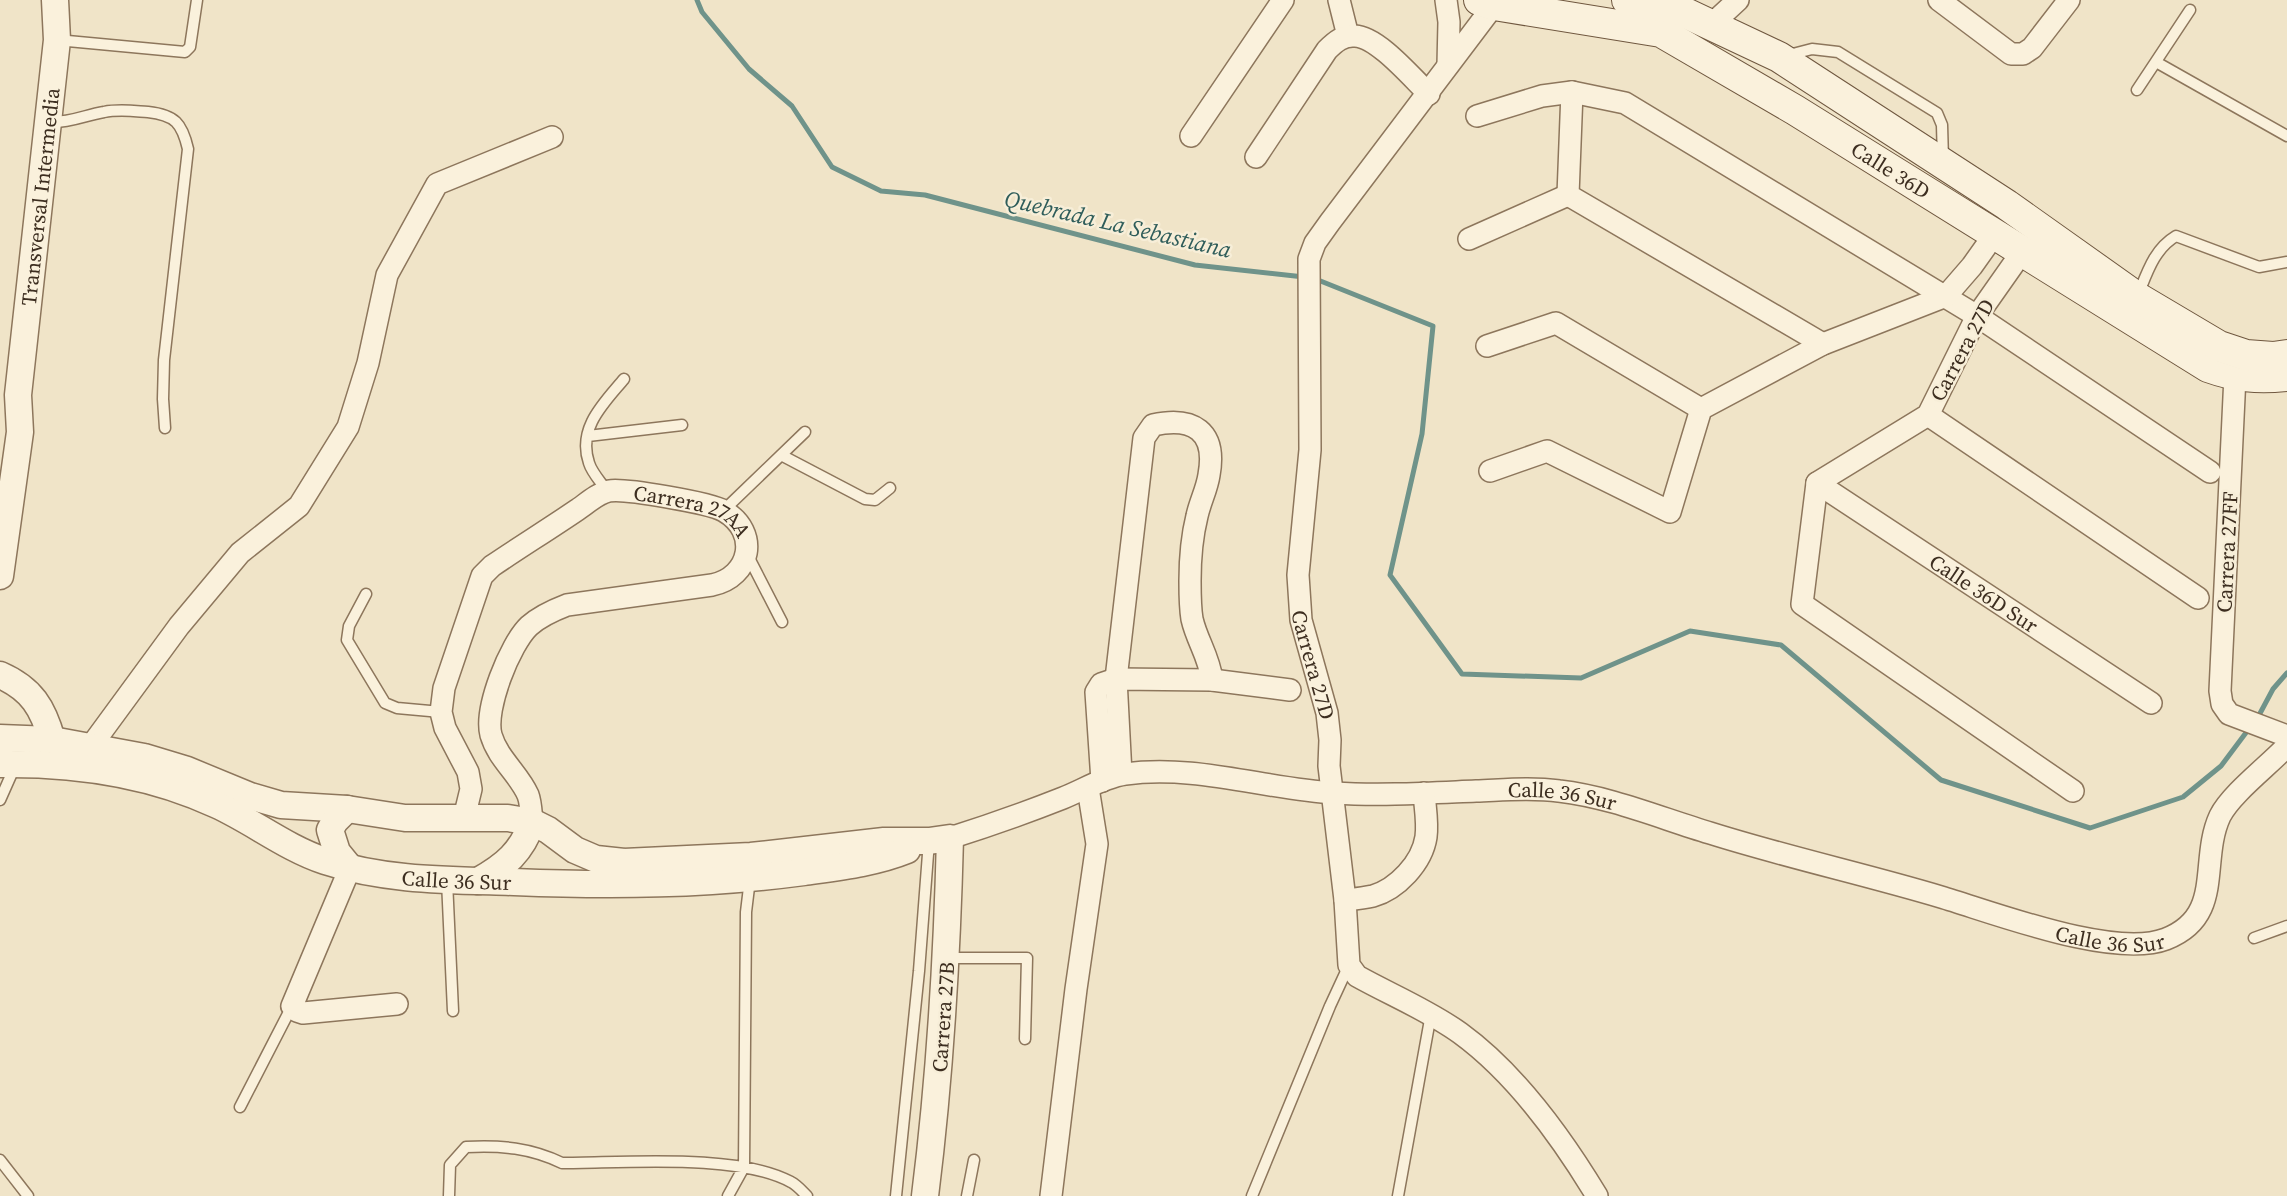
<svg xmlns="http://www.w3.org/2000/svg" width="2287" height="1196" font-family="'Source Serif 4',serif">
<rect width="100%" height="100%" fill="#f0e4c8"/>
<g fill="none" stroke-linecap="round" stroke-linejoin="round">
<path stroke="#6f938a" stroke-width="5" d="M697,0L702,12L749,69L792,106L832,167L881,191L925,195L1195,265L1304,277
M1313,278L1433,326L1422,434L1390,575L1462,674L1581,678L1690,631L1781,645L1941,780L2090,828L2183,797L2221,766L2251,726
M2257,719L2273,689L2287,673"/>
<defs>
<path id="service" d="M57,40L185,52L190,47L197,0
M1785,56L1812,49L1838,52L1937,113L1942,125L1943,160
M2156,62L2287,136
M2137,90L2190,10
M50,122C70,123 85,115 104,112C119,109 133,111 148,112C175,115 182,123 188,149L164,360L163,399L165,428
M2138,295C2147,273 2154,249 2176,236L2259,267L2287,262
M588,436L682,425
M781,455L865,499L875,500L890,488
M607,491C601,482 592,473 589,463C577,428 604,403 624,379
M723,511L805,432
M747,554L782,622
M366,594L349,626L347,640L385,703L397,708L441,712
M0,800L16,764
M447,881L453,1011
M2254,938L2287,926
M947,958H1027L1025,1039
M240,1107L292,1006
M0,1160L28,1196
M449,1196L450,1165L466,1147C501,1145 531,1148 562,1163C624,1163 738,1153 791,1182C797,1185 802,1191 807,1196
M728,1196L744,1167L746,912L750,879
M896,1196L919,971L929,841
M967,1196L974,1160
M1252,1196L1330,1006L1349,965
M1398,1196L1431,1014"/>
<g id="minor">
<path d="M1339,0L1348,36"/>
<path d="M1446,0L1449,22L1448,65"/>
<path d="M1939,0L2011,54H2023L2032,48L2069,0"/>
<path id="s1" d="M1494,5L1330,222L1315,243L1309,259L1310,450L1298,575L1301,620L1327,713L1330,740L1329,766L1345,900L1349,965L1357,976C1391,995 1428,1010 1460,1033C1515,1073 1562,1138 1597,1196"/>
<path d="M1711,25L1738,0"/>
<path d="M1572,92L1568,195L1823,344"/>
<path d="M1477,116L1542,96L1572,92L1625,103L1977,316L2210,472"/>
<path d="M1191,136L1283,0"/>
<path d="M1256,157L1327,50C1335,42 1343,35 1355,36C1378,37 1412,78 1429,94"/>
<path d="M1469,239L1568,195"/>
<path d="M2022,252L1977,316L1928,415L1817,483L1802,604L2073,791"/>
<path d="M1487,346L1556,323L1701,409"/>
<path d="M2235,376L2220,691L2222,704L2229,714L2287,736"/>
<path d="M1928,415L2198,598"/>
<path d="M1490,471L1547,451L1670,512L1701,409L1823,344L1946,296L1972,266L1994,235"/>
<path id="s2" d="M1817,483L2151,703"/>
<path d="M91,746L179,626L240,553L299,506L348,427L368,363L387,275L437,184L552,137"/>
<path d="M1121,774L1116,679L1144,438L1153,425C1193,416 1217,431 1209,475C1207,489 1200,502 1197,516C1192,536 1190,560 1190,581C1190,593 1190,607 1192,619C1197,641 1209,656 1212,680"/>
<path d="M1102,781L1096,692L1101,684L1116,679L1212,680L1290,690"/>
<path id="s3" d="M464,818L471,789L468,772L445,728L441,712L444,688L482,576L492,566C520,547 549,529 577,510C586,504 598,493 609,491C624,488 710,503 724,511C760,532 751,577 712,585L567,605C554,610 540,616 529,626C510,644 484,709 491,735C498,759 519,774 528,795C531,803 531,813 532,822"/>
<path id="s4" d="M950,838C988,826 1025,813 1063,798C1083,790 1104,777 1125,774C1195,764 1265,789 1334,793C1381,796 1429,793 1476,791C1503,790 1531,787 1559,791C1611,797 1660,818 1710,833C1786,857 1864,874 1941,897C1995,913 2114,959 2166,939C2225,916 2199,861 2220,816C2231,794 2268,766 2287,746"/>
<path d="M350,868L292,1006L297,1011L303,1013L397,1004"/>
<path d="M1345,900C1354,899 1364,898 1373,896C1397,889 1422,863 1426,837C1428,823 1425,807 1424,793"/>
<path d="M1051,1196L1076,989L1097,844L1088,788"/>
</g>
<g id="tertiary">
<path id="s5" d="M0,576L20,432L18,395L57,40L55,0"/>
<path d="M0,675C32,689 43,708 52,740"/>
<path d="M0,738L52,740L144,757L187,770L250,796L281,805L347,809L405,818H508L532,822L548,830L575,850L596,859L624,862L751,856L884,841H929L950,838C947,958 940,1077 925,1196"/>
<path id="s6" d="M0,764C74,763 149,773 217,805C254,822 286,848 325,861C386,881 450,880 514,882C613,886 706,885 804,872C839,867 875,863 907,850"/>
<path d="M347,809L335,821L330,830L337,852L350,868"/>
<path d="M478,881C505,866 522,852 532,822"/>
</g>
<g id="secondary">
<path id="s7" d="M1479,0L1494,5L1661,32L1795,110L2208,367C2236,377 2257,379 2287,376"/>
<path d="M1627,0L1677,9L1779,57L2007,205L2138,298L2219,346L2246,355L2273,357L2287,355"/>
</g>
</defs>
<use href="#service" stroke="#8d765c" stroke-width="13"/>
<use href="#minor" stroke="#8d765c" stroke-width="24"/>
<use href="#tertiary" stroke="#8d765c" stroke-width="29"/>
<use href="#secondary" stroke="#6f573f" stroke-width="32"/>
<use href="#service" stroke="#faf1dc" stroke-width="10"/>
<use href="#minor" stroke="#faf1dc" stroke-width="21"/>
<use href="#tertiary" stroke="#faf1dc" stroke-width="26"/>
<use href="#secondary" stroke="#faf1dc" stroke-width="30"/>
</g>
<g text-anchor="middle" dominant-baseline="central" stroke-width="5" stroke-linejoin="round" paint-order="stroke">
<g font-size="21" fill="#3d2e20" stroke="#f7eed8">
<text stroke="none"><textPath href="#s7" startOffset="453">Calle 36D</textPath></text>
<text stroke="none"><textPath href="#s5" startOffset="382">Transversal Intermedia</textPath></text>
<text transform="translate(1962 350) rotate(-62)">Carrera 27D</text>
<text stroke="none"><textPath href="#s3" startOffset="497">Carrera 27AA</textPath></text>
<text transform="translate(2227 552) rotate(-87)">Carrera 27FF</text>
<text stroke="none"><textPath href="#s2" startOffset="200">Calle 36D Sur</textPath></text>
<text stroke="none"><textPath href="#s1" startOffset="723">Carrera 27D</textPath></text>
<text stroke="none"><textPath href="#s4" startOffset="626">Calle 36 Sur</textPath></text>
<text stroke="none"><textPath href="#s6" startOffset="478">Calle 36 Sur</textPath></text>
<text stroke="none"><textPath href="#s4" startOffset="1194">Calle 36 Sur</textPath></text>
<text transform="translate(943 1017) rotate(-86)">Carrera 27B</text>
</g>
<g font-size="23" font-style="italic" fill="#2f5d5a" stroke="#f7eed8">
<text transform="translate(1118 224) rotate(13)">Quebrada La Sebastiana</text>
</g>
</g>
</svg>
